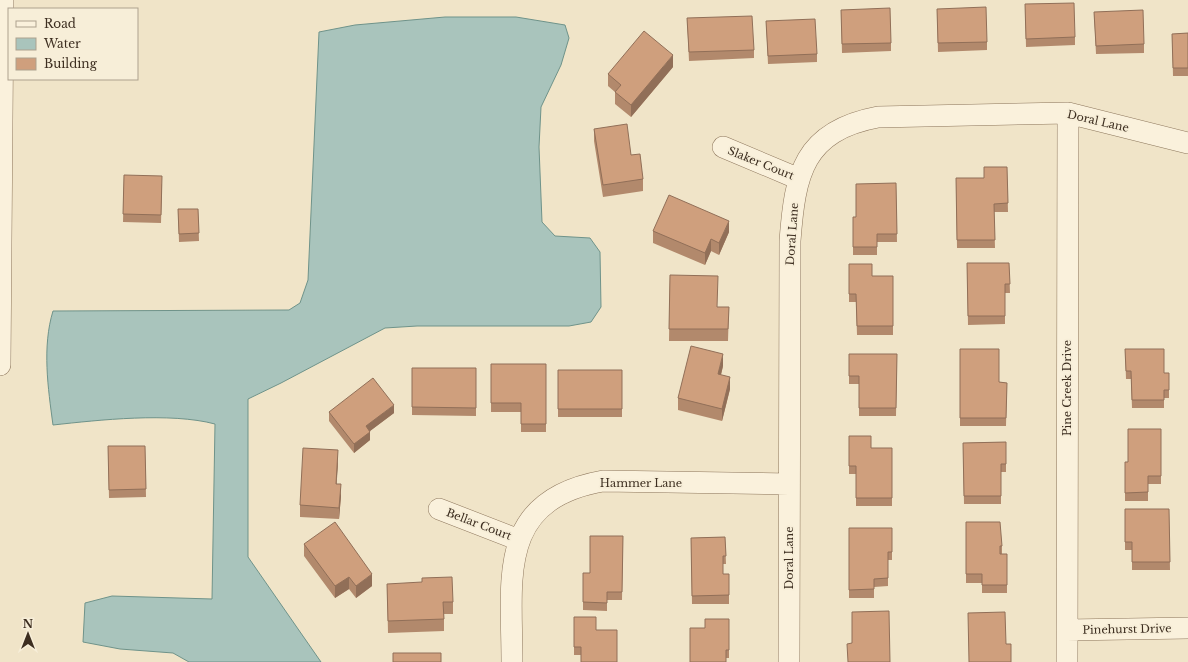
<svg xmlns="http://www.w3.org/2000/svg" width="1188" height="662" font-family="'Libre Baskerville',serif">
<rect width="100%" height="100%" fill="#f0e4c8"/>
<path fill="#a9c4bc" stroke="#6f938a" d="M445,17H516L565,25L569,38L561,65L541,107L539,147L542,222L555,236L590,238L600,252L601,307L591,322L569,326H417L385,328L281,383L248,399V557L321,662H189L173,653L120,649L83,642L85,603L112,596L212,599L215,424C170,412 99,420 53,425C48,388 42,347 53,311L289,310L300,303L308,280L319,32L355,25Z"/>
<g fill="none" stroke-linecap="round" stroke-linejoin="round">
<defs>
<path id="minor" d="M723,147L799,179
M0,365L3,0
M439,509L519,540
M1067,630L1188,628
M512,662C512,578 496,500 603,481L789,484
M789,662L790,241C795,174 803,131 878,117L1068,113L1188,143
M1067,662L1068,113"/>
</defs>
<use href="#minor" stroke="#8d765c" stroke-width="22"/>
<use href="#minor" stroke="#faf1dc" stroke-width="21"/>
</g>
<path fill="#b2896c" d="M1025,4L1075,37V45L1026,47Z
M937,9L987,42V50L938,52Z
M841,10L891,43V51L842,53Z
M1094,12L1144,44V53L1096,54Z
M687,18L754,50V58L689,61Z
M766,21L817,54V62L768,64Z
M1188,33V76H1173L1172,34Z
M673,67L631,117L615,104V92L608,86V74Z
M594,129L631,155L643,179V191L603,197L594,141Z
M1007,167L1008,212H994L995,248H957L956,178H984Z
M124,175L162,184L161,223L123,222Z
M896,183L897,242H877V255H853V217H856Z
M178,209H198L199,241L179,242Z
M653,231L729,232L719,255L711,251L705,265L653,243Z
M967,263H1009L1010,293H1005V324L968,325Z
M849,264L872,276H893V335H857L856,302H849Z
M670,275L717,307H729L728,341H669Z
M960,349L999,382L1007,383L1006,426H960Z
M1125,349L1164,373L1169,390V398H1164V408H1132L1131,379H1126Z
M849,354H897L896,416H859V384H849Z
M491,364H546V432H521V412H491Z
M723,366L721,375L730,389L722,421L678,410V398Z
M412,368H476V416L412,415Z
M558,370H622V417H558Z
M329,412L394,413L370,431V440L354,453L329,421Z
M1161,429V484H1148V501H1125V462H1128Z
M849,436L871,448H892V506H856V474H849Z
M1006,442V472H1001V504H964L963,443Z
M108,446H145L146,497L109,498Z
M338,462L336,484L341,496L339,519L300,517V505Z
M1125,509H1169L1170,570H1132V550H1125Z
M966,522L1002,546V554H1007V593H982V583H966Z
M849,528H892V560H888V586L874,587V598H849Z
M623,536L622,600H607V611L583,610V573H590Z
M725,537L726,564H723V574H729V604H692L691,538Z
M304,544L372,586L356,598L349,589L335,598L304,556Z
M387,584L453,602V614H444V631L388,633Z
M574,617H596L581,655H574Z
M729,619V658H726L705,628Z"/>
<path fill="#916f58" d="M673,55V67L631,117V105Z
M729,221V232L719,255V243Z
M711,239V251L705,265V253Z
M723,354V366L718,386V374Z
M730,377V389L722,421V409Z
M394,405V413L366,434V426Z
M370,432V440L354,453V444Z
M338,450V462L336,495V484Z
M341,484V496L339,519V508Z
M372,574V586L356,598V586Z
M349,577V589L335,598V586Z"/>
<path fill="#cf9f7d" stroke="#916f58" d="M1074,3L1075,37L1026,39L1025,4Z
M986,7L987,42L938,43L937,9Z
M890,8L891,43L842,44L841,10Z
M1143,10L1144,44L1096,46L1094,12Z
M752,16L754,50L689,52L687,18Z
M815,19L817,54L768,56L766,21Z
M644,31L673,55L631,105L615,92L621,85L608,74Z
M1188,33V68H1173L1172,34Z
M627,124L631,155L640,154L643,179L603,185L594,129Z
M984,167H1007L1008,203L994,204L995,240H957L956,178H984Z
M124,175L162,176L161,215L123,214Z
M896,183L897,234H877V247H853V217H856V184Z
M669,195L729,221L719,243L711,239L705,253L653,231Z
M178,209H198L199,233L179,234Z
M967,263H1009L1010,284H1005V316H968Z
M849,264H872V276H893V326H857L856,294H849Z
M670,275L718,276L717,307H729L728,329H669Z
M691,346L723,354L718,374L730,377L722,409L678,398Z
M960,349H999V382L1007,383L1006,418H960Z
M1125,349H1164V373H1169V390H1164V400H1132L1131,371H1126Z
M849,354H897L896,408H859V376H849Z
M491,364H546V424H521V403H491Z
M412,368H476V408L412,407Z
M558,370H622V409H558Z
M373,378L394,405L366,426L370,432L354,444L329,412Z
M1128,429H1161V476H1148V492L1125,493V462H1128Z
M849,436H871V448H892V498H856V466H849Z
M1006,442V464H1001V496H964L963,443Z
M108,446H145L146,489L109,490Z
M303,448L338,450L336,484H341L339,508L300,505Z
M1125,509H1169L1170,562H1132V542H1125Z
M335,522L372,574L356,586L349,577L335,586L304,544Z
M966,522H1000L1002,546H1000V554H1007V585H982V574H966Z
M849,528H892V552H888V578L874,579V589L849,590Z
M590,536H623L622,592H607V603L583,602V573H590Z
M725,537L726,556H723V574H729V595L692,596L691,538Z
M452,577L453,602H443L444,619L388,621L387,584L422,582V578Z
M889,611L890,662H848L847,644L852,643V612Z
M1005,612L1006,644H1011V662H969L968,613Z
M574,617H596V630H617V662H581V647H574Z
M705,619H729V650H726V662H690V628H705Z
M393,653H441V662H393Z"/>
<g text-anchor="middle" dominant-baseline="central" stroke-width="3.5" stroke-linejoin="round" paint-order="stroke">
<g font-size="11" fill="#3d2e20" stroke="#f7eed8">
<text transform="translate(1098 121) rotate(13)">Doral Lane</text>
<text transform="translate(761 163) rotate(22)">Slaker Court</text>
<text transform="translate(792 234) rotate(-86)">Doral Lane</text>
<text transform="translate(1067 388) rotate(-90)">Pine Creek Drive</text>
<text x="641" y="483">Hammer Lane</text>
<text transform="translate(479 524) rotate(21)">Bellar Court</text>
<text transform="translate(789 558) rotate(-90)">Doral Lane</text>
<text transform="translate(1127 629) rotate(-1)">Pinehurst Drive</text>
</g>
</g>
<rect x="8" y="8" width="130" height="72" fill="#f7eed8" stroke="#ada18e"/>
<rect x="16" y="21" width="20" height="6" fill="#faf1dc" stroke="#ada18e"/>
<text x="44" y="28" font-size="12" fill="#3d2e20">Road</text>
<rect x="16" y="38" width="20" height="12" fill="#a9c4bc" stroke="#ada18e"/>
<text x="44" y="48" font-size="12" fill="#3d2e20">Water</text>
<rect x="16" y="58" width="20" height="12" fill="#cf9f7d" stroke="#ada18e"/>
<text x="44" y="68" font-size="12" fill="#3d2e20">Building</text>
<g transform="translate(28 634)" stroke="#f7eed8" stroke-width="3" paint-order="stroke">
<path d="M0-3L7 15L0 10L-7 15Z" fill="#3d2e20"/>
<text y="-6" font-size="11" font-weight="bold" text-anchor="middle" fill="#3d2e20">N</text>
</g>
</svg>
